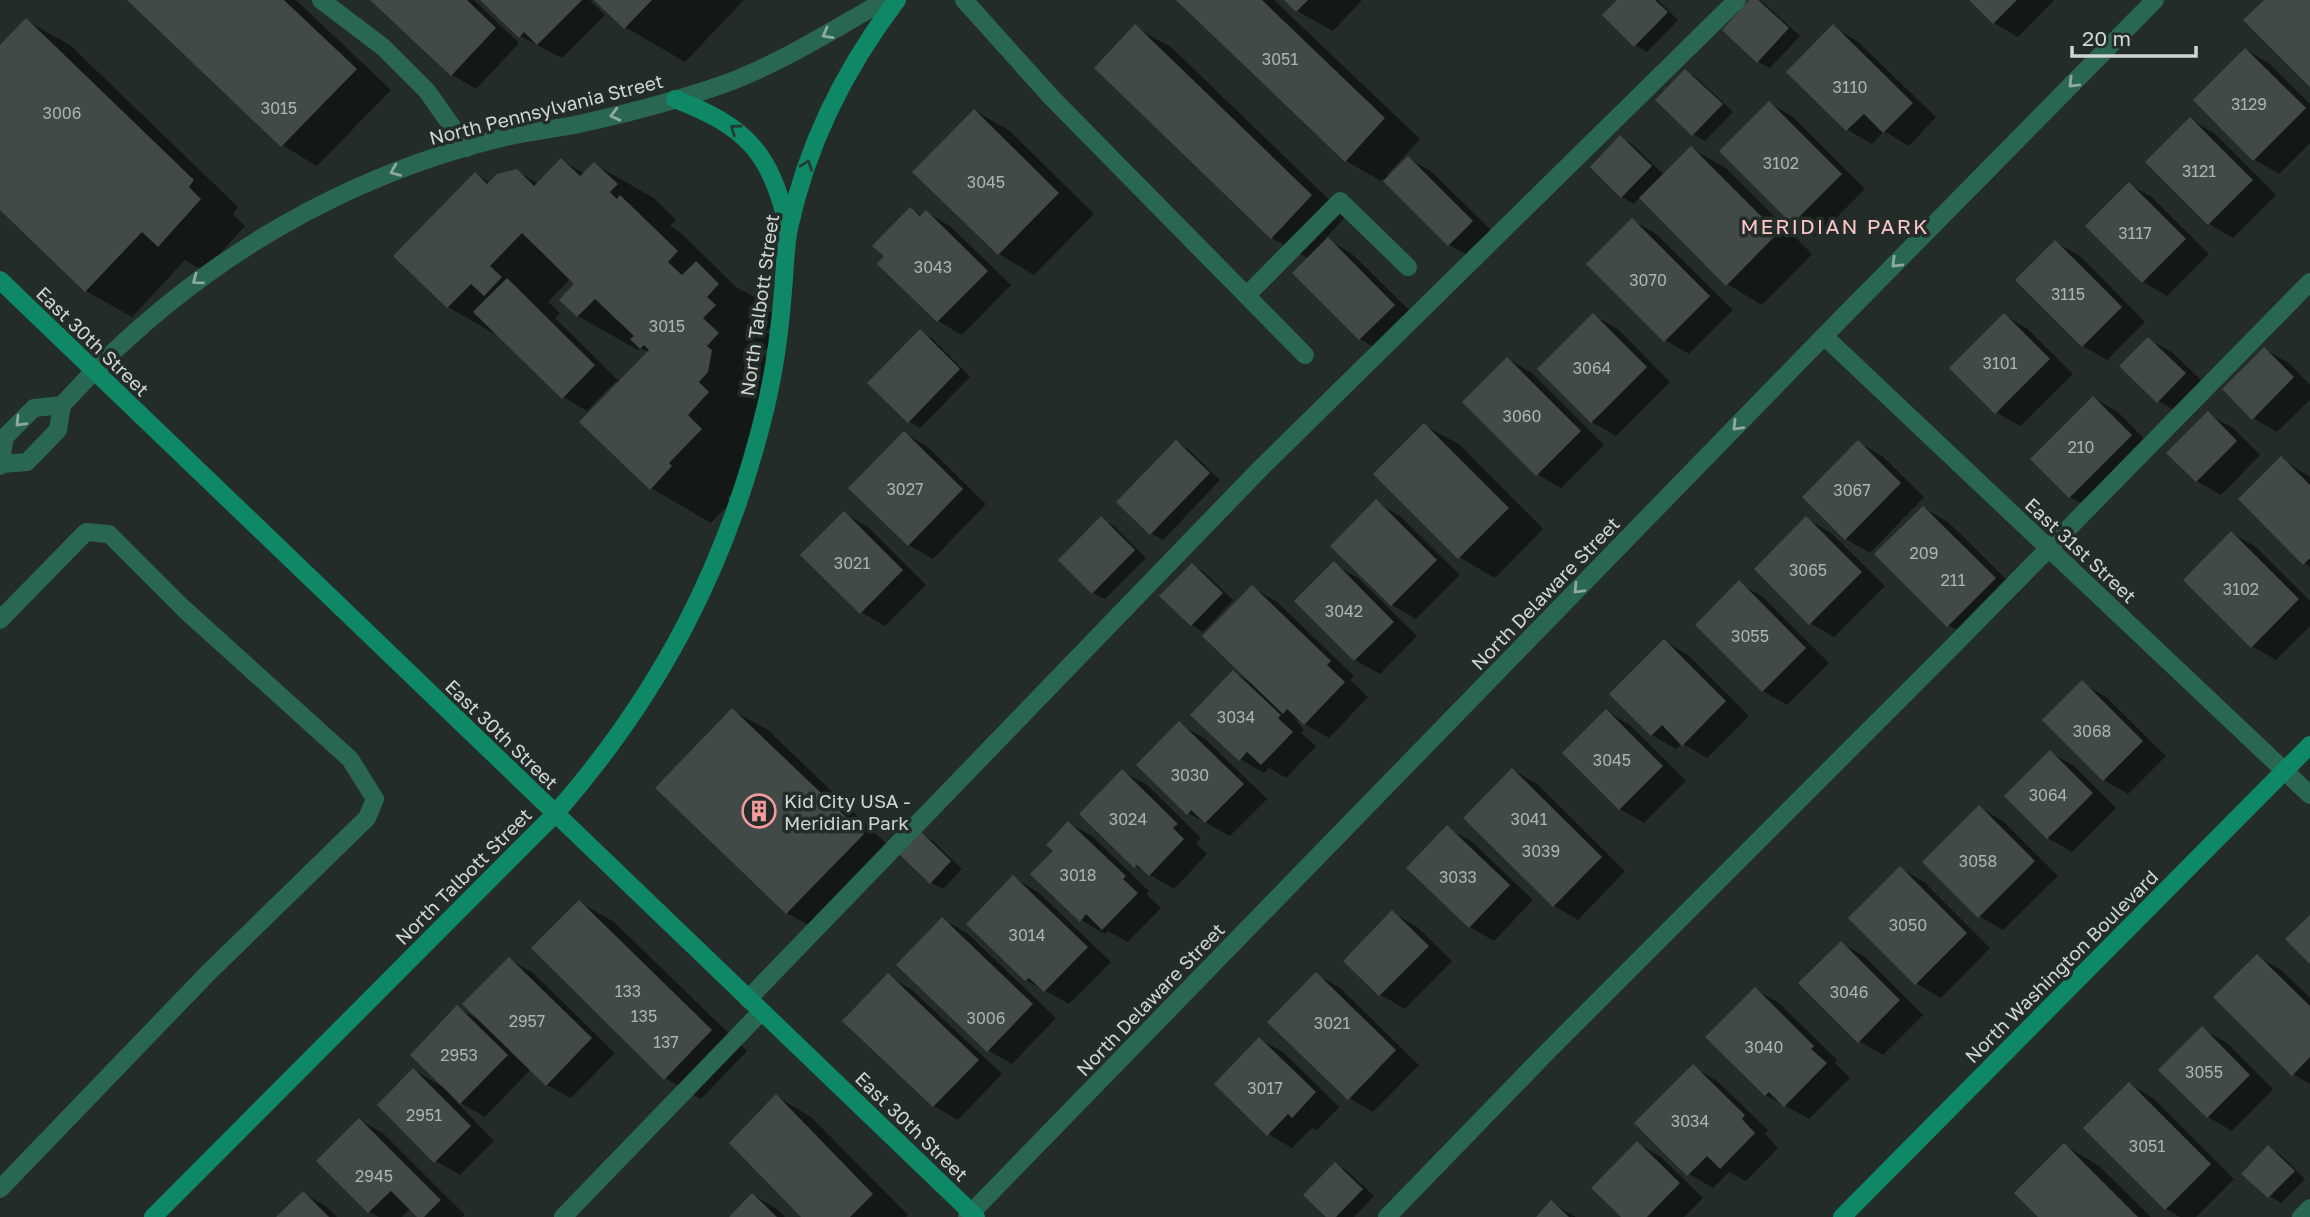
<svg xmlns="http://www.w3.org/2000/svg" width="2310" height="1217" font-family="'Golos Text',sans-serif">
<rect width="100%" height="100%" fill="#242c29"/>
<path fill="#0007" fill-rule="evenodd" d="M129,0H296L391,90L317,166L282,145Z
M373,0H474L519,43L476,89L452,75Z
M483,0H590L605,15L562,58L520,36Z
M597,0H744L685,62L625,27Z
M1178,0H1274L1420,139L1387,175L1389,177L1408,158L1432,172L1496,235L1473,258L1449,245L1383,179L1381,181L1346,161Z
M1286,0H1362L1333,31L1297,11Z
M1620,0H1658L1678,20L1647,52L1635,45Z
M1751,0H1758L1765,4L1800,36L1770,68L1758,62Z
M1972,0H2054L2018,37L1994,23Z
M26,20L71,46L238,207L233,214L245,226L204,271L185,260L132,317L86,291L0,208V48Z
M1135,27L1171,47L1346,216L1326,238L1352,254L1418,319L1384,353L1360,339L1294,273L1309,259L1272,238L1096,68Z
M1833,27L1857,41L1936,117L1909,146L1884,131L1872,144L1848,130L1789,72Z
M2246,50L2270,64L2310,104V143L2279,174L2255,160L2195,100Z
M1686,71L1697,78L1733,112L1705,141L1693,134Z
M1769,103L1793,117L1865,189L1817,237L1793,223L1721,151Z
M975,111L1010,131L1094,214L1034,275L999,254L915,172Z
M2190,119L2214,133L2276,195L2233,238L2209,224L2147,162Z
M1620,138L1632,144L1664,175L1691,148L1727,169L1812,254L1762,305L1727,284L1640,197L1634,204L1622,197Z
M561,160L585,174L594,164L654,198L676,220L670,226L680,232L736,287L756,298L778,319L766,332L774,340L762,353L778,369L746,450L761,464L727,498L731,502L711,523L651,488L617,380L587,411L563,397L502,338L448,307L475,174L491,183L517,171L539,184ZM571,278L576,284L561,300L578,316L638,350L641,348L649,352L620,382L555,318L560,313L548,302Z
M2129,184L2153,198L2209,254L2167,296L2143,282Z
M911,209L923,216L926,212L950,226L1011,285L962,335L938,321L880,263L886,256Z
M1632,220L1656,234L1733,310L1689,354L1665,340Z
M2055,242L2080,256L2145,322L2107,360L2083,346Z
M1593,315L1618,329L1670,382L1616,436L1592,422Z
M2004,315L2028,329L2073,374L2020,426L1996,412Z
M920,332L932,338L970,377L920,428L909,421Z
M2148,339L2173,353L2209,388L2182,415L2158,401Z
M2264,349L2289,363L2310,385V400L2277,432L2253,418Z
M1508,359L1532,373L1604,445L1561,488L1537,474Z
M2093,398L2118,412L2155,450L2094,511L2070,497Z
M2208,414L2233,428L2260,455L2221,495L2197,481Z
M1424,425L1460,445L1543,529L1495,578L1459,557Z
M904,433L928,447L986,504L933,559L909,545Z
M1176,442L1188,449L1220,480L1163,540L1151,533Z
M1858,442L1882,456L1924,497L1870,553L1846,539Z
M2281,459L2310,477V567L2305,563Z
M1376,502L1400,516L1460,575L1416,619L1392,605Z
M1924,508L1948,522L2019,592L1972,639L1948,625Z
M844,513L868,527L926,585L885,626L861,612Z
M1101,519L1113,525L1146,558L1105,599L1093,593Z
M1807,519L1831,533L1885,586L1834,637L1810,623Z
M2232,533L2256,547L2310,601V626L2276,660L2252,646Z
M1334,564L1358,578L1417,636L1380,674L1355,660L1297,601Z
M1192,565L1204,572L1233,600L1203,632L1192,625Z
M1739,583L1763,597L1829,663L1787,705L1763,691L1697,625Z
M1252,587L1276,601L1354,676L1350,680L1368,697L1329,738L1294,718L1304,730L1301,733L1316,746L1286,778L1269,768L1264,773L1240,759L1233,672L1250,682Z
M1664,641L1688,655L1749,716L1707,758L1682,743L1676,749L1652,735Z
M2082,683L2106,697L2166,756L2128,794L2104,780Z
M732,710L768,730L898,855L822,933L787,913L657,788Z
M1606,711L1630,725L1686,781L1644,823L1620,809Z
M1179,724L1204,738L1267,799L1230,836L1188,813Z
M2050,752L2074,766L2116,808L2072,852L2048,838Z
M1513,770L1537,784L1625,871L1578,920L1554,906Z
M1123,772L1147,785L1201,838L1196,843L1207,854L1174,889L1135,866Z
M1979,807L2003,821L2058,876L2003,930L1979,916Z
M1069,823L1093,837L1149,891L1146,894L1161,908L1128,942L1108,931L1105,934L1081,920L1055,851Z
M1447,828L1471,841L1533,900L1494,941L1470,927L1408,868Z
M921,834L933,841L962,869L943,889L931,883Z
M1900,868L1924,882L1990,948L1941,998L1917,984L1851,918Z
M1014,878L1038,892L1111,962L1069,1004L1026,980L969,924Z
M579,902L614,922L747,1051L701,1099L665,1078Z
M1393,913L1417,927L1452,961L1405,1009L1381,995L1346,961Z
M942,919L967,933L1056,1018L1012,1064L988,1050Z
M1841,943L1865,957L1923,1015L1883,1055L1859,1041Z
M2257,956L2281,970L2310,998V1084L2293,1074Z
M509,959L533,973L615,1053L571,1098L547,1085L531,1069L485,1117L454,1099L494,1141L460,1175L436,1161L414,1070L443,1087L458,1008L478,1019Z
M1316,974L1340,988L1419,1065L1373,1112L1349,1098Z
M888,976L912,990L1002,1074L958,1120L934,1106L845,1021Z
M1755,989L1779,1003L1837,1060L1835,1063L1850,1078L1809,1119L1766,1095Z
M2202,1029L2227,1043L2273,1089L2232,1131L2208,1117Z
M1260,1039L1284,1053L1339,1107L1317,1130L1312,1128L1292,1148L1268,1134Z
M1693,1067L1717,1081L1768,1130L1765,1134L1778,1148L1746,1181L1729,1172L1713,1188L1689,1174Z
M2129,1084L2153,1098L2234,1179L2196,1217H2180L2166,1209Z
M776,1096L811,1117L908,1215L906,1217H804Z
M360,1120L384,1134L465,1215L462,1217H419L411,1208L402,1217H379L370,1212L319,1161Z
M1637,1143L1661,1157L1703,1198L1684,1217H1624Z
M2064,1145L2099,1166L2151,1217H2040Z
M2268,1147L2280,1154L2305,1179L2281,1203L2269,1196Z
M1336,1164L1347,1171L1374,1196L1354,1217H1328Z
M303,1193L327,1207L337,1217H279Z
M753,1195L777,1209L785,1217H731Z
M1552,1203L1576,1217H1538Z"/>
<path fill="#414a47" d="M127,0H284L357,69L281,147Z
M370,0H467L496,28L451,76Z
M480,0H582L537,45L524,32L519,38Z
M594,0H652L624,29Z
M1176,0H1262L1385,118L1345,162Z
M1284,0H1308L1296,12Z
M1617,0H1655L1668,12L1634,47L1602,15Z
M1749,0H1758L1789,28L1757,63L1722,30Z
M1969,0H2017L1993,24Z
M2264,0H2310V87L2243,20Z
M26,18L194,180L189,187L201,199L158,247L142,232L85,292L0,210V45Z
M1135,24L1312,195L1271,239L1094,68Z
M1833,24L1913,103L1883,133L1864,114L1846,131L1786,72Z
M2245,48L2306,108L2253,161L2193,100Z
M1685,69L1723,104L1692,136L1655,100Z
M1769,101L1842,174L1792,224L1719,151Z
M974,109L1059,193L998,255L912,172Z
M2190,117L2253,180L2208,225L2145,162Z
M1620,135L1652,166L1621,198L1590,167Z
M1691,146L1778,233L1726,286L1639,198Z
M1408,156L1473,221L1448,246L1383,181Z
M561,158L580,176L594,162L618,184L610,192L617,199L620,195L678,251L668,262L682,275L696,261L719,284L707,297L716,305L703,318L719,333L707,346L712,350L708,372L699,382L709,392L688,415L702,429L669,463L672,466L650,490L579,422L649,350L644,345L640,349L630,339L634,336L595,299L577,317L559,300L574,284L522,233L490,266L502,277L484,296L471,284L447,308L393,256L475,172L487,184L497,174L517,169L534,186Z
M2129,182L2186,239L2142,283L2085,226Z
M910,207L920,216L926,210L988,271L937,322L877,264L884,256L872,246Z
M1632,218L1710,296L1664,342L1586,264Z
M1328,237L1395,305L1359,340L1292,273Z
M2055,240L2122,307L2082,347L2015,280Z
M507,278L595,365L562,399L473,312Z
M1593,313L1647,367L1591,423L1537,369Z
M2004,313L2050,359L1995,414L1949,368Z
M920,329L960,369L908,423L867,383Z
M2148,337L2186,373L2157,403L2119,366Z
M2264,347L2294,377L2252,420L2222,389Z
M1507,357L1581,431L1536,476L1462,402Z
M2093,396L2132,435L2069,498L2030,459Z
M2208,411L2237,441L2196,482L2166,453Z
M1424,423L1509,508L1458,559L1373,474Z
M904,431L963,489L908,546L848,488Z
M1176,440L1210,473L1150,535L1116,502Z
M1858,440L1901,483L1845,540L1802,497Z
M2281,456L2310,485V558L2303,565L2238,499Z
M1376,499L1437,560L1391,606L1330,546Z
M1923,506L1996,578L1947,627L1874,554Z
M844,511L903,570L860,614L800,555Z
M1101,516L1135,550L1092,594L1058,560Z
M1806,516L1862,572L1809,625L1754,569Z
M2231,531L2299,599L2251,648L2183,580Z
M1334,561L1394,622L1354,661L1294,601Z
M1192,563L1223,593L1191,626L1159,596Z
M1739,580L1806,648L1762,692L1695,625Z
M1252,585L1331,661L1327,665L1345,682L1304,725L1287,709L1283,714L1202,636Z
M1664,639L1726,701L1682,746L1662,725L1651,736L1609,694Z
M1233,670L1281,715L1278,718L1293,732L1261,765L1247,752L1239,761L1190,715Z
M2082,680L2143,741L2103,781L2042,720Z
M732,708L864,834L786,914L655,788Z
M1606,709L1663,766L1619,810L1562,753Z
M1179,721L1244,784L1205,823L1191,810L1187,815L1136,765Z
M2050,750L2093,793L2047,839L2004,796Z
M1512,768L1602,857L1553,907L1463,818Z
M1122,769L1178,824L1173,828L1184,839L1149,876L1137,865L1134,868L1079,814Z
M1979,805L2035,861L1978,918L1922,862Z
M1068,821L1126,876L1123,879L1138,893L1102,930L1086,914L1080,922L1030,874L1053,851L1046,845Z
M1447,825L1510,885L1469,928L1406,868Z
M921,832L951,861L930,884L899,854Z
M1900,866L1967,933L1915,985L1848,918Z
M1013,875L1088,947L1044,992L1029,978L1025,981L966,924Z
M579,900L712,1030L664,1080L531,948Z
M1392,910L1429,946L1379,996L1343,961Z
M2310,915V964L2285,939Z
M942,917L1033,1004L987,1052L896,965Z
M1841,941L1900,1000L1858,1043L1798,983Z
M2257,954L2310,1006V1057L2292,1076L2213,997Z
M509,957L592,1038L546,1086L462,1004Z
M1316,972L1396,1050L1348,1100L1267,1022Z
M888,973L979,1060L933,1107L842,1021Z
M1755,987L1814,1046L1811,1049L1827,1063L1784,1107L1769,1092L1765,1096L1705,1037Z
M457,1005L508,1055L460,1104L410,1055Z
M2202,1026L2250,1075L2207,1118L2158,1070Z
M1259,1037L1316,1092L1292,1118L1288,1114L1267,1136L1214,1084Z
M1693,1064L1745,1115L1742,1119L1755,1133L1720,1169L1707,1156L1687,1176L1634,1123Z
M413,1068L471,1126L434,1163L377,1105Z
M2129,1082L2211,1164L2165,1210L2083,1128Z
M776,1094L873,1194L850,1217H801L729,1143Z
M359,1118L441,1200L424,1217H417L391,1191L368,1213L316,1161Z
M1637,1141L1680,1183L1647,1217H1621L1591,1188Z
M2064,1143L2138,1217H2038L2014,1193Z
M2268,1145L2295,1171L2268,1198L2241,1174Z
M1335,1162L1363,1189L1336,1217H1326L1303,1195Z
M303,1191L329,1217H276Z
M752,1193L777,1217H729Z
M1551,1200L1569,1217H1536Z"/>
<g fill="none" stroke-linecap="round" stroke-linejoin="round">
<path stroke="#296752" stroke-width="18" d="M321,0L383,47L427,91L467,148
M964,0L1052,98L1305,355
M1247,295L1340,201L1408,267
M2,464L27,462L58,430L62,405L94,371
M0,466L5,437L34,408L62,405
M0,620L86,532L109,534L183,608L350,759L375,799L367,818L208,973L0,1189
M748,999L1258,471L1737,0
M563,1217L761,1012
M1387,1217L1548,1051L1953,646L2310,282
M2301,1217L2310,1208"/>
<path stroke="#296752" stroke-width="18" d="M1824,336L2310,795
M94,371C207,257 345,176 501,138C527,132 554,129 579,124C629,113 679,100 727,83C783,62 834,29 886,0
M967,1217L1824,336L2155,0"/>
<path stroke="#0f8867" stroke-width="18" d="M675,99C747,127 770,152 788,227
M0,280L976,1217
M153,1217L555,814C661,693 729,562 766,406C775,368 780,329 783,291C785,270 785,248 789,228C807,145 846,67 897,0
M1842,1217L2310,745"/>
</g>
<defs><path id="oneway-chevron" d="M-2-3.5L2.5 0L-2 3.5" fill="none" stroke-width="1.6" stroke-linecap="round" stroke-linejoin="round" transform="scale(1.75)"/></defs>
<g stroke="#8daa9f">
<use href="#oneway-chevron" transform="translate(827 34) rotate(151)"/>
<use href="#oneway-chevron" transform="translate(2073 83) rotate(135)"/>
<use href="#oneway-chevron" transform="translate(615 115) rotate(166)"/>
<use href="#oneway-chevron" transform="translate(395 171) rotate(158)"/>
<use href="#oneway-chevron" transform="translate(1896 263) rotate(135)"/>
<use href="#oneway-chevron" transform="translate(197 280) rotate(143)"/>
<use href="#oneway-chevron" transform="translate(20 422) rotate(134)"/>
<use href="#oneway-chevron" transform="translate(1737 426) rotate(134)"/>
<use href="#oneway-chevron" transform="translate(1578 589) rotate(134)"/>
</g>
<g stroke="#203e35">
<use href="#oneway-chevron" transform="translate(735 129) rotate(-145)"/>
<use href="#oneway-chevron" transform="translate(807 165) rotate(-70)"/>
</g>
<defs>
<symbol id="building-ring" viewBox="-11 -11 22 22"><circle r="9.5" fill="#242c29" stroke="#f59b9d" stroke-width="1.5"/><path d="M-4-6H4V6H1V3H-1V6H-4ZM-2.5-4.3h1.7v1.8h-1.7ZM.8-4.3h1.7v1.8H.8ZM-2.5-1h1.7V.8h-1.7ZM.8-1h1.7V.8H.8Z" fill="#f59b9d"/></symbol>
</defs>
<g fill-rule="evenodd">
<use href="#building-ring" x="740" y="792" width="38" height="38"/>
</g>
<g text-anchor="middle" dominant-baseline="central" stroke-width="7" stroke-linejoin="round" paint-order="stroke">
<g font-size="16" fill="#acb3b0">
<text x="1280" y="59">3051</text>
<text x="1850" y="87">3110</text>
<text x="2249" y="104">3129</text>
<text x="279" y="108">3015</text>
<text x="62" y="113">3006</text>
<text x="1781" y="163">3102</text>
<text x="2199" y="171">3121</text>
<text x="986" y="182">3045</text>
<text x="2135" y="233">3117</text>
<text x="933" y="267">3043</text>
<text x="1648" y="280">3070</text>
<text x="2068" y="294">3115</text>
<text x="667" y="326">3015</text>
<text x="2000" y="363">3101</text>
<text x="1592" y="368">3064</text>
<text x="1522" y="416">3060</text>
<text x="2081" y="447">210</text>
<text x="905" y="489">3027</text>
<text x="1852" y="490">3067</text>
<text x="1924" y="553">209</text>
<text x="852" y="563">3021</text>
<text x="1808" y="570">3065</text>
<text x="1953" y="580">211</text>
<text x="2241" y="589">3102</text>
<text x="1344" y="611">3042</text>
<text x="1750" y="636">3055</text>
<text x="1236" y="717">3034</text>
<text x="2092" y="731">3068</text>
<text x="1612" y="760">3045</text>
<text x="1190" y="775">3030</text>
<text x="2048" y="795">3064</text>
<text x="1128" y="819">3024</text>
<text x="1529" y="819">3041</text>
<text x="1541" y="851">3039</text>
<text x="1978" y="861">3058</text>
<text x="1078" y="875">3018</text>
<text x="1458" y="877">3033</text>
<text x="1908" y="925">3050</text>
<text x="1027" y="935">3014</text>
<text x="628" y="991">133</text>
<text x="1849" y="992">3046</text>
<text x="644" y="1016">135</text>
<text x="986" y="1018">3006</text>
<text x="527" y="1021">2957</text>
<text x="1332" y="1023">3021</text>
<text x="666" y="1042">137</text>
<text x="1764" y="1047">3040</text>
<text x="459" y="1055">2953</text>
<text x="2204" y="1072">3055</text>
<text x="1265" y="1088">3017</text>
<text x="424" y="1115">2951</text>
<text x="1690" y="1121">3034</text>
<text x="2147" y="1146">3051</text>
<text x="374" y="1176">2945</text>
</g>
<g font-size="19" fill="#d0d6d3" stroke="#242c29">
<text transform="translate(546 109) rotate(-14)">North Pennsylvania Street</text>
<text transform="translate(759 305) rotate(-82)">North Talbott Street</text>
<text transform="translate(93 341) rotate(44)">East 30th Street</text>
<text transform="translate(2081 550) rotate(43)">East 31st Street</text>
<text transform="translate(1545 593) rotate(-46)">North Delaware Street</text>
<text transform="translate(502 734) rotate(44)">East 30th Street</text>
<text transform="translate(463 876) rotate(-45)">North Talbott Street</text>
<text transform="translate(2061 966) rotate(-45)">North Washington Boulevard</text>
<text transform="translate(1150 999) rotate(-46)">North Delaware Street</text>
<text transform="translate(912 1126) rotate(44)">East 30th Street</text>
</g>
<g font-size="19" fill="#d0d6d3" stroke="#242c29" text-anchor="start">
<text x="784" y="800">Kid City USA -<tspan x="784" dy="22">Meridian Park</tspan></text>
</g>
<g font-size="21" letter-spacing="2" fill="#fac6c6" stroke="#242c29">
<text x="1835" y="226">MERIDIAN PARK</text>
</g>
</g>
<path d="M2072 46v10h124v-10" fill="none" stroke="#d0d6d3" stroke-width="3.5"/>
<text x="2082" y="46" font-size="21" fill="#d0d6d3" stroke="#242c29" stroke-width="5" paint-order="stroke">20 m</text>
</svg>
